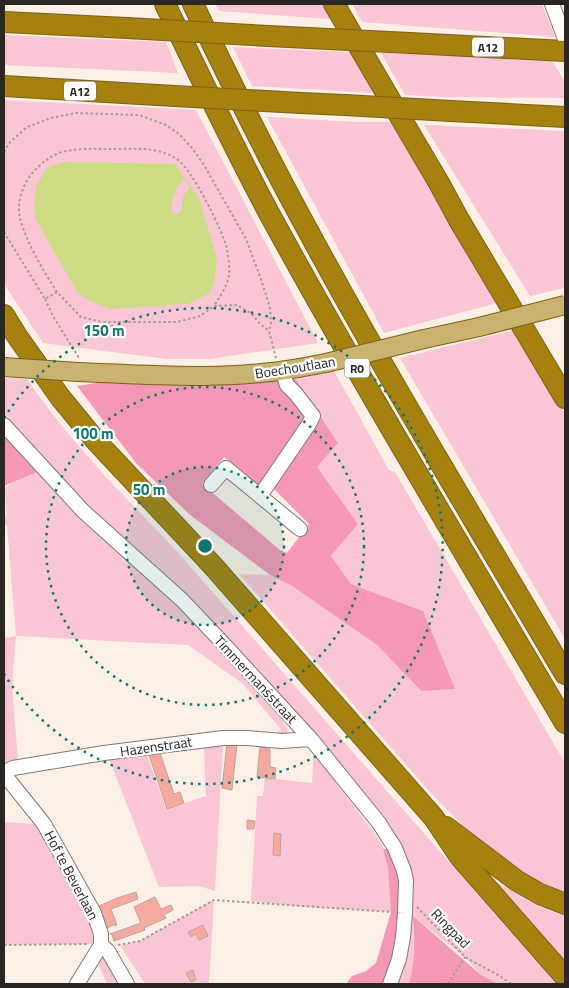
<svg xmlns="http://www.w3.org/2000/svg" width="569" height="988" font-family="'Titillium Web',sans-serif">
<rect width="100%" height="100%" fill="#fcefe5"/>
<path fill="#fac6d5" d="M215,4H322L330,19L219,11Z
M352,4H542L555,37L362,22Z
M4,35L166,42L178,73L4,65Z
M233,47L350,52L374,93L252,86Z
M381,53L551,59L565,82V98L442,97L405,95Z
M4,100L196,110L318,343L209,359H167L43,343L4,284Z
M267,117L356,122H390L501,302L384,333Z
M424,125L565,131V283L564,288L530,296Z
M514,330L548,382L565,414V639L400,358Z
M334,371L389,470L395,472L565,763V893L557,890L519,871L465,828L430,792L239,574L270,575L292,586L377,645L421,691L423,611L351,584L331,556L358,524L317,467L338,443L296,379Z
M4,378L27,379C55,420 88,458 123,495C142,515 162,535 181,556L556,984H498L481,975L465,957L414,917C413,939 415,962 409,984H395L402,965L398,843L108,528L4,417Z
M37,472L92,529L195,622L282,720L288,730L287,733L284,735L275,736L281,729L242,683L188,645L16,636L12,686L18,760L4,764V638L16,636L7,525L4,526V511L7,519L5,488L15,481Z
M223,743L215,891L199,886L159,887L108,756L146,752L166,809L206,796L204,745Z
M314,753L380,841L387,855L395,912L305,907L251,901L257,796H263L265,778L312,783Z
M4,822L37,824L75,891L90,921L96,944L4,945Z
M485,875C512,891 535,907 565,916V965Z
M214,900L209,984H145L120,945L140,941Z
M103,955L119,984H107L97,961L98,957Z"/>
<path fill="#f498b5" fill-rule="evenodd" d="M296,379L338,443L317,467L358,524L331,556L351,584L423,611L455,689L421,691L377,645L292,586L270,575L189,514L136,463L77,386L110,381L196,383ZM224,457L241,470L257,484L275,490L309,524L287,553L280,550L202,484Z
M4,435L37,472L4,486Z
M383,849H388L398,873L401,912L397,946L386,984H346L352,976L366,971L376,963L391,912L388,867Z
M413,916L481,975L498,984H409C415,962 415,939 413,916Z"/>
<path fill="#ccdc82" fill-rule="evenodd" d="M64,162L175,164L199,198L217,259L214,284L208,294L188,304L110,309L92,302L77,292L35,218L34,202L37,184L48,167ZM184,179L190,187L187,192L183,195L182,209L179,214H175L171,210C171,201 177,184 184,179Z"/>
<path fill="#f6aa9e" stroke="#b5a6a3" d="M227,743L237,744L232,790L222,788Z
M260,747L270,749V767L276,768L275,779L257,777Z
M159,750L174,794L180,792L184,803L167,809L148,752Z
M247,820L255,821L254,829H247Z
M274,833L281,834L280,856L273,855Z
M136,892L138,899L111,909L117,925L115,926V924L107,928L108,927L99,906L117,898Z
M155,897L161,909L171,905L173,910L164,915L166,918L144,928L145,930L114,941L112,934H110L141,923L134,907Z
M203,925L208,936L199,940L196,934L191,937L188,932Z
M193,970L196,980L191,982L186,973Z"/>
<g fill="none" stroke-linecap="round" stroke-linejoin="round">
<defs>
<path id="minor" d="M552,4L565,39
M4,425L83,511L182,600L220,640L311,739L379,823L395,848L404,871L406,880L405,913L403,937L399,959L390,984
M211,485L226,468L300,529
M260,496L309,424L313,416L296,394L287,385L282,371
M4,772L13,768L104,753L223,738H247L282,741L311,739
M4,774L44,824L94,913L101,934V945L77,984
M101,945L108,951L127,984"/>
<path id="major" d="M424,339L479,327
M78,372C152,375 226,381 299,368"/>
<path id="highway" d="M165,4C199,75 233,146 270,215C364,387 466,555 565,723
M193,4C229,79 266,154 306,227C388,379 478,526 565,674
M334,4L416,144L439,183L459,220L565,398
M4,22L127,28
M268,36L308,38
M410,43L565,51
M4,86L157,95
M301,103L345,105
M451,111L565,117
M4,315L17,336L60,397L96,441L214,567L434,818L460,857L565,977
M446,827L517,881L540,894L565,904"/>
</defs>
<use href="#minor" stroke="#847870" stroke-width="16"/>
<use href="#major" stroke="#7b6116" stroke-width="20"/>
<use href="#highway" stroke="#7b6116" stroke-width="22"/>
<path stroke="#a39a92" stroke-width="2" stroke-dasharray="2.5 2.5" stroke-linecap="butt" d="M4,152L10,142L27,127L51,118L76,113L139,115L166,125L179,134L192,148L204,165L246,239L261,279L270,308L271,323L269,331L276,358
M4,232L45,299L57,292L81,317L102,322H177L200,316L214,306L237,305L252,314L260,324L269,331
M57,292C44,272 26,242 20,218C16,200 24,180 38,167C47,159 55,153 67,151C82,148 97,149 112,149C134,149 159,146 178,160C193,171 223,231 227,249C228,257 230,267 229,275C227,287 220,296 214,306
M45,299L53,316L79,358
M417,907L465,957L498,975L511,984
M4,945L89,944
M118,945L140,941L214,900L392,912
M448,984L465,957"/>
<use href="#minor" stroke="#fff" stroke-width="14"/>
<use href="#major" stroke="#cab370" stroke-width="18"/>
<use href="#highway" stroke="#a68110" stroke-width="20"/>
<defs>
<path id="major-bridge" d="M479,327L565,305
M4,367L78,372
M299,368L326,363L424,339"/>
<path id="highway-bridge" d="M127,28L268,36
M308,38L410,43
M157,95L301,103
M345,105L451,111"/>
</defs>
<use href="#major-bridge" stroke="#7b6116" stroke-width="20" stroke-linecap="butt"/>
<use href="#highway-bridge" stroke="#7b6116" stroke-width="22" stroke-linecap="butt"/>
<use href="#major-bridge" stroke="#cab370" stroke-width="18"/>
<use href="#highway-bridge" stroke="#a68110" stroke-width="20"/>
</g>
<circle cx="205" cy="546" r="79" fill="#0f766e" fill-opacity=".12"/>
<g fill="none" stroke="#0f766e" stroke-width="2.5" stroke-dasharray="2.5 5">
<circle cx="205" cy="546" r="79"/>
<circle cx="205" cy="546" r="159"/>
<path d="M4 418A238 238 0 1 1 4 674"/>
</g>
<g text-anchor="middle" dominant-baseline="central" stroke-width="4.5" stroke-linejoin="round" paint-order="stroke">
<g fill="#fff" stroke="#6a6764" stroke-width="1">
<rect x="472" y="37.5" width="32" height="19" rx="4"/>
<rect x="64" y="81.5" width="32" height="19" rx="4"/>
<rect x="344.5" y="358.5" width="25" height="19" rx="4"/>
</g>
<g font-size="12" font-weight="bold" fill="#2a2622">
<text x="488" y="47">A12</text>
<text x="80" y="91">A12</text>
<text x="357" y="368">R0</text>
</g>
<g font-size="14" fill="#2a2622" stroke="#fff">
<text transform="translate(295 367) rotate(-9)">Boechoutlaan</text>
<text transform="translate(256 679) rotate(47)">Timmermansstraat</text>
<text transform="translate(156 746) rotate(-8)">Hazenstraat</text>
<text transform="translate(72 875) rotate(62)">Hof te Beverlaan</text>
<text transform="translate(451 928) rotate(46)">Ringpad</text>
</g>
</g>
<circle cx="205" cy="546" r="8" fill="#0f766e" stroke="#fff" stroke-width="2.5"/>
<g font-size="15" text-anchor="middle" font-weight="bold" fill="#0f766e" stroke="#fff" stroke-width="4.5" stroke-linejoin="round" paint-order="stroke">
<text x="104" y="336">150 m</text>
<text x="93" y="439">100 m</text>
<text x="149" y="495">50 m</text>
</g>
<rect width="569" height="988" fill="none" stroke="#2a2622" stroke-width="10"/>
</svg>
